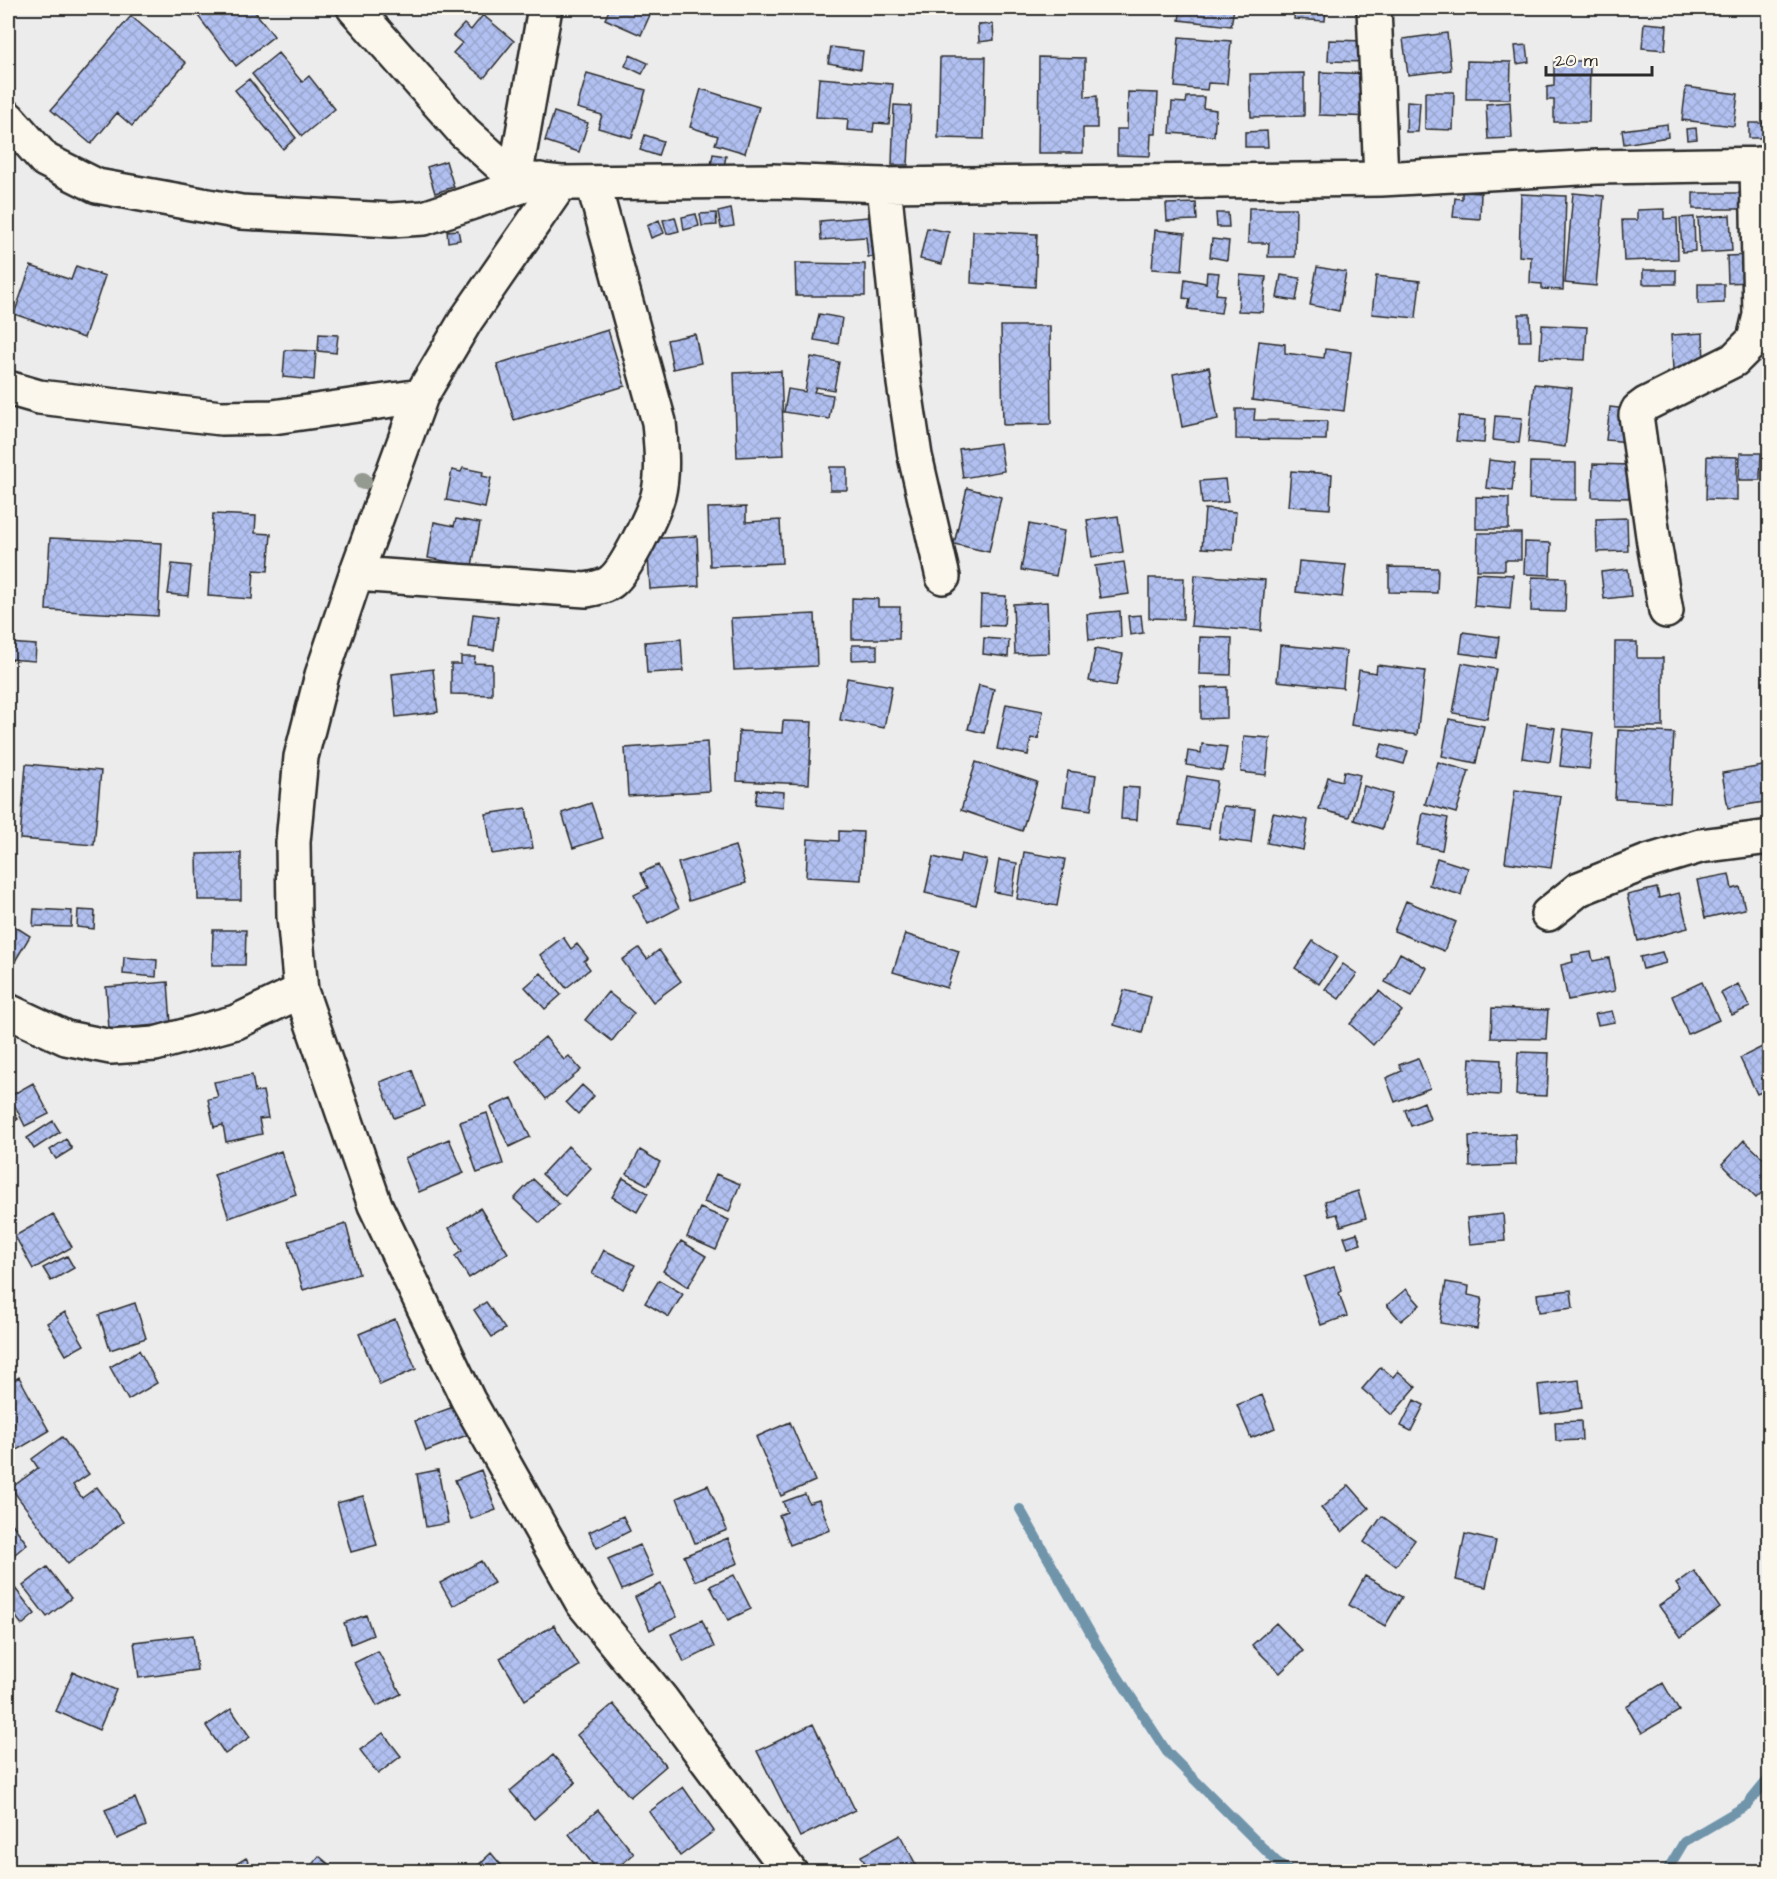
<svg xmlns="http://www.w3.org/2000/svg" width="1777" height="1879" font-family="'Architects Daughter',sans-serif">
<defs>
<pattern id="building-cross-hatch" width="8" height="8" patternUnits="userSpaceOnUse" patternTransform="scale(1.5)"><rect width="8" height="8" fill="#b1c0f0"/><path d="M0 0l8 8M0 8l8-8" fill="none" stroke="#98a5ce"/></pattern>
</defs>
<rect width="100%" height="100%" fill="#ececed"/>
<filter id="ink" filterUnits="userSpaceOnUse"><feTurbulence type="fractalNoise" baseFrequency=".0167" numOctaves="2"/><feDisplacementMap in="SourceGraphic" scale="12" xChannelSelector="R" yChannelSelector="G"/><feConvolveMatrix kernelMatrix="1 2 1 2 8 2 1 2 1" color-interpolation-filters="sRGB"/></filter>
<g filter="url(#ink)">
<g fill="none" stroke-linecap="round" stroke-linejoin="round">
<path stroke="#6f94aa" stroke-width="10" d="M1020,1509L1096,1643L1167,1752L1276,1861L1291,1872
M1666,1872L1684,1842L1747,1805L1770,1777"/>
</g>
<path fill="url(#building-cross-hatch)" stroke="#2b2b2b" stroke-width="1.5" d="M201,8H252L274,36L236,66L195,12Z
M610,8H653L641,35L605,19Z
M1181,8H1234L1231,26L1179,20Z
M1295,8H1326L1325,21L1294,19Z
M483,15L514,41L484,78L453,53L462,43L453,36L464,24L471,30Z
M131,16L186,63L132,126L117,113L91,144L51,110Z
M1644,23L1667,25L1665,50L1642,48Z
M993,24L994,40L979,42L978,25Z
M1447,33L1451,70L1408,75L1403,39Z
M1179,37L1231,41L1227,84L1208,83L1207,90L1175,87Z
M1329,40L1366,41V62L1328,61Z
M1527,45L1529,62L1517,64L1515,46Z
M831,47L863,51L861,69L828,63Z
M278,53L302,82L309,76L335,109L302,136L252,74Z
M630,55L648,63L642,74L625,66Z
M940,57H986L984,139L938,138Z
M1039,57L1085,58V97L1097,96V128H1083V153H1038Z
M1467,61L1511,62L1510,99H1466Z
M1554,61H1590L1589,122H1554V100H1547V87L1554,86Z
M1320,72L1375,74L1374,117L1319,115Z
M587,73L646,90L632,138L598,128L602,115L577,108Z
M1304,73V116L1251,117L1250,74Z
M819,78L893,84L889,124L874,123L873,132L847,130L848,119L816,117Z
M249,79L296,138L283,149L235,90Z
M1686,87L1738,94L1734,126L1682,120Z
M701,89L759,107L745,153L715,144L718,136L690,127Z
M1128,92L1158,93L1156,134H1151L1150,156L1117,155V129H1127Z
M1425,92H1454L1453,130L1425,129Z
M1187,97H1204L1203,108L1216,110L1214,136L1170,133L1172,102L1186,103Z
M1407,101L1420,102L1418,132H1406Z
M1510,102L1512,138L1488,139L1486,104Z
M894,105L911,106L908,165H892Z
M554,112L588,123L579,152L545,141Z
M1749,123H1766L1767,138H1749Z
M1667,124L1668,137L1624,144L1622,130Z
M1696,128L1697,139L1687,140L1686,129Z
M1267,131L1268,147H1245V132Z
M645,135L663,141L658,156L640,150Z
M713,154L726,156L724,167L711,165Z
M446,161L454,187L435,193L427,167Z
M1462,192L1481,193L1480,219L1453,217L1455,198L1462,199Z
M1573,193L1604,196L1596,286L1565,283Z
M1693,193H1752V209H1693Z
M1521,194L1566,196L1563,290L1542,289V284L1530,283L1531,257L1519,256Z
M1196,203L1197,220L1167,221L1166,204Z
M1249,208H1296L1295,257H1268L1269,243H1248Z
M731,209L734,226L721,228L718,212Z
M1664,209V219L1677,218L1678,259L1624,261L1622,220H1637V210Z
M716,213L717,225L702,226L700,214Z
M1216,213H1228L1229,227H1217Z
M696,214L699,226L684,230L682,217Z
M1730,215L1732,251L1700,253L1698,218Z
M880,216L883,256L868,257L866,237L821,240L820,221Z
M675,217L679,231L667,234L663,220Z
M1694,217L1695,251L1682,252L1680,218Z
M659,220L664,233L651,238L647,226Z
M927,228L949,232L942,264L920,259Z
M458,230L460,240L448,242L447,231Z
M1155,230L1185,233L1182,271L1152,269Z
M973,231L1037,234L1035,287L971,283Z
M1212,239L1229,241L1227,260L1210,257Z
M1749,255L1750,282L1728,283L1727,256Z
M795,263L865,264V296H796Z
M31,266L71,280L76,266L105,276L84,338L14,314Z
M1317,267L1346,272L1339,311L1310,305Z
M1643,270H1676V284H1643Z
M1207,272L1219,273L1216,294L1224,295L1221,313L1188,309L1190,299L1183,298L1185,279L1206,283Z
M1240,275L1266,277L1263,312L1238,311Z
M1281,275L1300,278L1296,301L1277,298Z
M1376,276L1420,281L1416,318L1372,314Z
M1698,284H1724V303L1698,304Z
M819,314L842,318L838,344L814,340Z
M1519,314H1530L1531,341H1519Z
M1542,325L1587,327L1585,360L1540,358Z
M1001,326H1050L1051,424L1003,425Z
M608,330L625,386L514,420L497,364Z
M1703,333L1704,368L1673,370L1671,335Z
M319,334L338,335L336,353L318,351Z
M695,334L701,363L673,369L667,340Z
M1259,341L1285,344V353L1324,358L1325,349L1351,352L1344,411L1252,400Z
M285,350L316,351L314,380L283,377Z
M811,357L839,362L834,390L816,387L814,392L833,395L829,419L784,412L788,389L805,392Z
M1209,367L1218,419L1182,427L1173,374Z
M781,371L784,455L737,457L734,373Z
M1534,384L1572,388L1565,447L1528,442Z
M1610,407L1635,410L1631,442L1606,440Z
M1236,409H1255L1254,420L1327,421L1326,440L1236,439Z
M1459,416L1486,419L1484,443L1456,441Z
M1495,416L1522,418L1519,443L1493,440Z
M1000,443L1004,471L963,478L959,449Z
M1740,453H1761L1760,480H1739Z
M1707,456L1737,457V500L1706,499Z
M1489,460L1515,463L1512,491L1486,488Z
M1530,462L1576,463V500L1529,499Z
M1593,464L1630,465L1629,498L1592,497Z
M830,467H847V490H830Z
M463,468L483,472L482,476L491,478L485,508L446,500L452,470L461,472Z
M1291,471L1332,474L1330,509L1288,506Z
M1225,479L1228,502L1202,504L1200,481Z
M967,488L1001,497L989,552L954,544Z
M1476,497L1509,498V529H1476Z
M746,507V522L780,520L782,563L710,566L708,508Z
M1205,509L1236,512L1233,550L1202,548Z
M213,514L256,516L255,533L271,534L268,571L254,570L252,599L208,596Z
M1118,516L1123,552L1092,557L1087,520Z
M1627,518L1628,551L1597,552L1596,519Z
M456,519L480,523L472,566L428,558L434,522L454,526Z
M1029,524L1064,531L1056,576L1021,570Z
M1478,533H1521V560H1505V570H1477Z
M697,536L699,586L650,589L647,539Z
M50,538L162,543L158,616L46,610Z
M1525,542L1551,543L1550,575L1524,574Z
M1299,561L1346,565L1342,597L1296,592Z
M1124,562L1129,594L1100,598L1095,566Z
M172,564L191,566L188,596L168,594Z
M1389,567L1438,568L1437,593L1389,592Z
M1628,569L1631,596L1604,599L1601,572Z
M1476,573L1513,575L1510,609L1474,606Z
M1195,575L1265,580L1261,631L1191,626Z
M1532,577L1566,578L1565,612L1531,611Z
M1149,578H1184L1183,619L1149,618Z
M981,595L1006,596L1004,626L980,625Z
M852,598L878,599V607H900L899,639H852Z
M1047,602L1049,653L1015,654L1013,604Z
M1120,611L1121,637L1089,640L1087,614Z
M473,614L498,617L494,650L469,647Z
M815,614L817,666L734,670L731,618Z
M1141,615L1143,633L1130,635L1128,616Z
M1463,632L1499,637L1496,658L1460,653Z
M1200,637L1232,638L1231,675L1199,674Z
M984,638L1009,640L1008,657L983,654Z
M681,639L683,671L647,673L645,642Z
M1615,642H1637V658H1663V727H1614Z
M8,643L36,645L35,661L8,659Z
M852,645H877V659L852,660Z
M1280,645L1346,651L1343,688L1277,681Z
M1095,649L1123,654L1116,686L1089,681Z
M461,657H475L474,663L492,664V695L451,694V664H461Z
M1462,663L1496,669L1487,719L1453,713Z
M1377,665L1425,671L1417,735L1351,725L1359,670L1376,673Z
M433,669L438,712L396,717L392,674Z
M847,678L892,686L884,728L840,720Z
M979,685L994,689L984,733L968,729Z
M1227,687V718L1201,719V688Z
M1006,704L1043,711L1038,739L1031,738L1028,755L997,749Z
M1449,719L1484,726L1476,763L1442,756Z
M783,721L812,722L809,784L737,781L739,731L782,733Z
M1527,724L1555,728L1550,762L1522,758Z
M1564,729L1593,733L1589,769L1560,766Z
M1618,730L1674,733L1670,802L1615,799Z
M1244,736L1270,738L1266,775L1241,772Z
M707,742L710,791L628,796L625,748Z
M1202,744L1227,747L1223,771L1186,765L1188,751L1201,753Z
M1382,744L1408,751L1404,764L1378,757Z
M976,762L1037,782L1022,831L961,810Z
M1438,762L1469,771L1456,813L1425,804Z
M26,764L101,771L94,845L20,839Z
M1769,765L1770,801L1728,808L1722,773Z
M1068,771L1096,775L1091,810L1063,806Z
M1344,771L1360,775L1349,817L1319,809L1328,777L1342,781Z
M1187,776L1217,781L1209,829L1179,825Z
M1364,786L1392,794L1382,829L1354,820Z
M1123,787L1139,788L1137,820L1121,819Z
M757,790L784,792L783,807L755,804Z
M1515,790L1561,796L1551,868L1505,862Z
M591,803L603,838L573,848L562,813Z
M1223,806L1255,809L1251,843L1219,839Z
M526,808L533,848L492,854L486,814Z
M1273,813L1308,820L1303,850L1267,843Z
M1423,813L1448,818L1442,850L1417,845Z
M839,831L863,832L861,880L806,877L808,839L839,841Z
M735,846L746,883L689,901L678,863Z
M1024,852L1065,859L1057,906L1017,899Z
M241,853V900H198L197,854Z
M961,854L987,860L976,905L925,893L933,857L959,863Z
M1437,858L1468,868L1461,895L1429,885Z
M999,860L1017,863L1012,895L994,892Z
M658,865L679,908L648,924L634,895L648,888L641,873Z
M1729,874L1732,889L1740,887L1745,909L1705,918L1697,880Z
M1657,888L1659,898L1679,893L1688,928L1638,941L1627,895Z
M1406,901L1456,922L1444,951L1394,931Z
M34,909L72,911L71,927L33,926Z
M78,910L95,911L94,929L77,927Z
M8,922L30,936L8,973Z
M213,930H246L245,965H212Z
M905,934L959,951L947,988L893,972Z
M563,937L571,949L577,944L588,958L584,961L590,969L566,988L540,955Z
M1313,941L1337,957L1319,984L1295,968Z
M639,948L647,959L659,950L681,981L653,1002L622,960Z
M1591,952L1593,961L1609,958L1615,991L1568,1000L1561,965L1573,962L1572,955Z
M1662,952L1666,963L1643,969L1640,957Z
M1400,953L1427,968L1412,996L1385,982Z
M124,957L157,960L156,977L123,974Z
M1343,964L1357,974L1339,999L1325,989Z
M541,973L561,995L545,1009L525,987Z
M168,982L171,1024L109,1029L106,987Z
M1702,982L1719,1020L1688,1034L1672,996Z
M1738,984L1750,1007L1732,1015L1721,993Z
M1124,990L1151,997L1142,1033L1114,1025Z
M1379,991L1402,1011L1373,1045L1350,1024Z
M608,992L634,1013L612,1041L585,1020Z
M1492,1008L1548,1010L1546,1039L1491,1038Z
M1612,1011L1615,1022L1598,1025L1595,1014Z
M545,1037L564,1060L569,1056L581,1070L546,1099L516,1061Z
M1768,1044L1770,1088L1757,1094L1740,1058Z
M1518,1052L1549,1053L1547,1096L1516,1095Z
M1418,1058L1430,1088L1395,1102L1386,1078L1402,1071L1399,1065Z
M1470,1058L1501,1060L1500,1095L1468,1093Z
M412,1070L425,1106L394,1118L380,1082Z
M252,1075L255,1092L263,1091L268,1118L259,1119L262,1134L226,1142L223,1125L214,1127L208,1099L218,1097L214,1082Z
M33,1083L49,1114L25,1126L10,1096Z
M582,1085L594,1096L578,1114L566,1102Z
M512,1098L530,1137L509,1147L491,1107Z
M1424,1102L1430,1119L1411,1126L1405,1110Z
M9,1105L18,1119L8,1126V1106Z
M487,1113L503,1164L477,1173L460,1122Z
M53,1121L60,1132L34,1149L27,1138Z
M1515,1134L1516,1165L1470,1167L1469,1136Z
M66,1139L72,1149L56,1159L50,1150Z
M449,1139L464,1173L419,1192L405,1158Z
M1744,1140L1767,1162L1770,1160V1185L1756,1198L1722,1164Z
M568,1146L591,1168L565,1196L542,1174Z
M640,1150L660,1162L648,1185L627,1174Z
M281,1151L296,1194L229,1218L214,1175Z
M716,1174L740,1184L729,1212L704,1202Z
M623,1178L648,1193L637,1212L612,1197Z
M533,1179L559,1204L540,1223L514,1199Z
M1358,1191L1366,1218L1341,1226L1337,1214L1329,1216L1325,1201Z
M480,1208L508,1253L469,1278L455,1256L462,1251L449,1228Z
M700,1208L729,1220L716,1250L687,1237Z
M53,1214L72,1247L33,1269L15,1236Z
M1503,1214L1505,1241L1470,1244L1467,1218Z
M346,1224L359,1274L303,1290L289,1241Z
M1357,1233L1361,1244L1348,1248L1344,1237Z
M681,1241L706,1256L688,1287L663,1271Z
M604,1250L635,1265L623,1289L592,1274Z
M67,1256L74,1268L51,1281L43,1268Z
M1334,1267L1342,1291L1339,1293L1347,1316L1321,1325L1304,1277Z
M659,1280L683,1294L669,1317L645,1303Z
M1446,1282L1469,1286L1468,1295L1482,1298L1477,1329L1440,1323Z
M1406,1289L1420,1305L1401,1321L1387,1305Z
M1571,1290L1573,1308L1539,1312L1537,1294Z
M486,1302L505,1329L492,1337L474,1310Z
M135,1303L146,1338L110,1350L99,1315Z
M65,1312L84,1345L66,1355L47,1323Z
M395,1319L416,1369L380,1385L359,1334Z
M139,1350L157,1383L128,1400L110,1367Z
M1381,1367L1393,1377L1398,1371L1416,1387L1392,1415L1362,1389Z
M19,1377L49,1431L15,1451L8,1438V1384Z
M1579,1380L1582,1408L1541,1414L1538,1385Z
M1262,1395L1275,1428L1251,1438L1237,1405Z
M1414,1400L1424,1405L1411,1431L1401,1426Z
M456,1406L467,1435L426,1451L415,1421Z
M1581,1421L1582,1440L1556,1441L1555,1422Z
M790,1422L815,1481L781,1496L756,1437Z
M62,1437L89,1474L73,1485L82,1498L97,1487L123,1522L68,1564L11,1488L38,1468L32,1459Z
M438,1470L448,1523L426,1527L417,1474Z
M481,1470L496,1510L471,1519L455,1480Z
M708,1485L727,1530L695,1543L677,1498Z
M1349,1485L1369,1508L1342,1532L1321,1508Z
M805,1494L809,1503L819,1500L830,1530L790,1545L779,1515L787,1512L783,1502Z
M363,1496L377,1545L351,1552L337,1503Z
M623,1516L630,1531L597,1548L589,1532Z
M1382,1516L1415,1540L1396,1566L1364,1542Z
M8,1518L27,1544L8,1560Z
M1465,1534L1496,1541L1486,1587L1456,1580Z
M728,1538L738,1563L695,1581L684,1556Z
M640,1545L654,1576L622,1590L608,1559Z
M481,1561L494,1583L453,1606L440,1583Z
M47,1567L71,1598L47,1617L23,1586Z
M1694,1571L1720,1608L1681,1637L1659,1606L1681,1591L1676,1584Z
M734,1575L751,1609L728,1620L710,1586Z
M1365,1576L1402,1597L1385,1626L1349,1605Z
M661,1584L677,1617L650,1630L635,1597Z
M14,1587L35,1614L22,1625L8,1606V1593Z
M366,1615L373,1635L351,1644L344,1623Z
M702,1620L714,1647L684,1662L671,1634Z
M1276,1623L1303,1651L1280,1673L1252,1645Z
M554,1625L579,1666L525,1700L500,1658Z
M193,1635L197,1670L139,1678L134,1642Z
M378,1651L401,1694L377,1706L354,1663Z
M73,1672L116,1690L99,1730L56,1711Z
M1663,1683L1679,1711L1642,1733L1626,1706Z
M613,1704L666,1766L630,1797L577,1735Z
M231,1709L250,1737L225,1754L206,1726Z
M813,1724L855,1810L800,1837L757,1751Z
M383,1733L401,1756L378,1774L360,1750Z
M553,1755L576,1782L534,1819L510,1791Z
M683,1787L714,1831L680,1856L649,1812Z
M135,1798L146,1826L117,1839L105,1810Z
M598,1810L634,1854L612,1872H599L569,1834Z
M900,1835L920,1872H870L861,1856Z
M491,1853L507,1872H471Z
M319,1856L338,1872H306Z
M246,1858L255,1872H233L231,1867Z"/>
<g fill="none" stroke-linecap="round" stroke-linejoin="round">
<defs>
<path id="street" d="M354,8L464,132L515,178L561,183L772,181L884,185L1381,179L1597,167L1770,164
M1374,8L1381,179
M8,118L45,160L97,186L241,212L391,220L424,218L540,180
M515,178L545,8
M884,185L904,383L915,456L943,577
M8,388L39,397L221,418L273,417L421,396L466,320L561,183
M421,396L356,574L322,675L301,757L293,842L294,916L301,991L375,1205L468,1400L582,1602L662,1700L790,1872
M356,574L586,590C596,588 605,587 612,581C626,570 653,514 658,496C664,472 661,446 659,422L593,183
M1666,611L1654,543L1636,415L1638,410L1646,404L1734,360L1754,340L1760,315L1757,164
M1548,914L1579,889L1647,862L1700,846L1770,837
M8,1011L66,1038L111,1047L155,1044L236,1022L301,991"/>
</defs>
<use href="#street" stroke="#2b2b2b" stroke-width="38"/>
<use href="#street" stroke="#fbf7ec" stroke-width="33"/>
</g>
<circle fill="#959a91" cx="363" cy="481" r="9"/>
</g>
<rect width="1777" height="1879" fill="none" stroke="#fbf7ec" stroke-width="30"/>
<rect x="15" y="15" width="1747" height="1849" fill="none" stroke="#2b2b2b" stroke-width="2" filter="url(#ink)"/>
<path d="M1546 66v9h106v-9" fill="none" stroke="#2b2b2b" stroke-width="3"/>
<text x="1555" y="66" font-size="18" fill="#2b2b2b" stroke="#fbf7ec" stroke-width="4.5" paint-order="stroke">20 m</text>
</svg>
